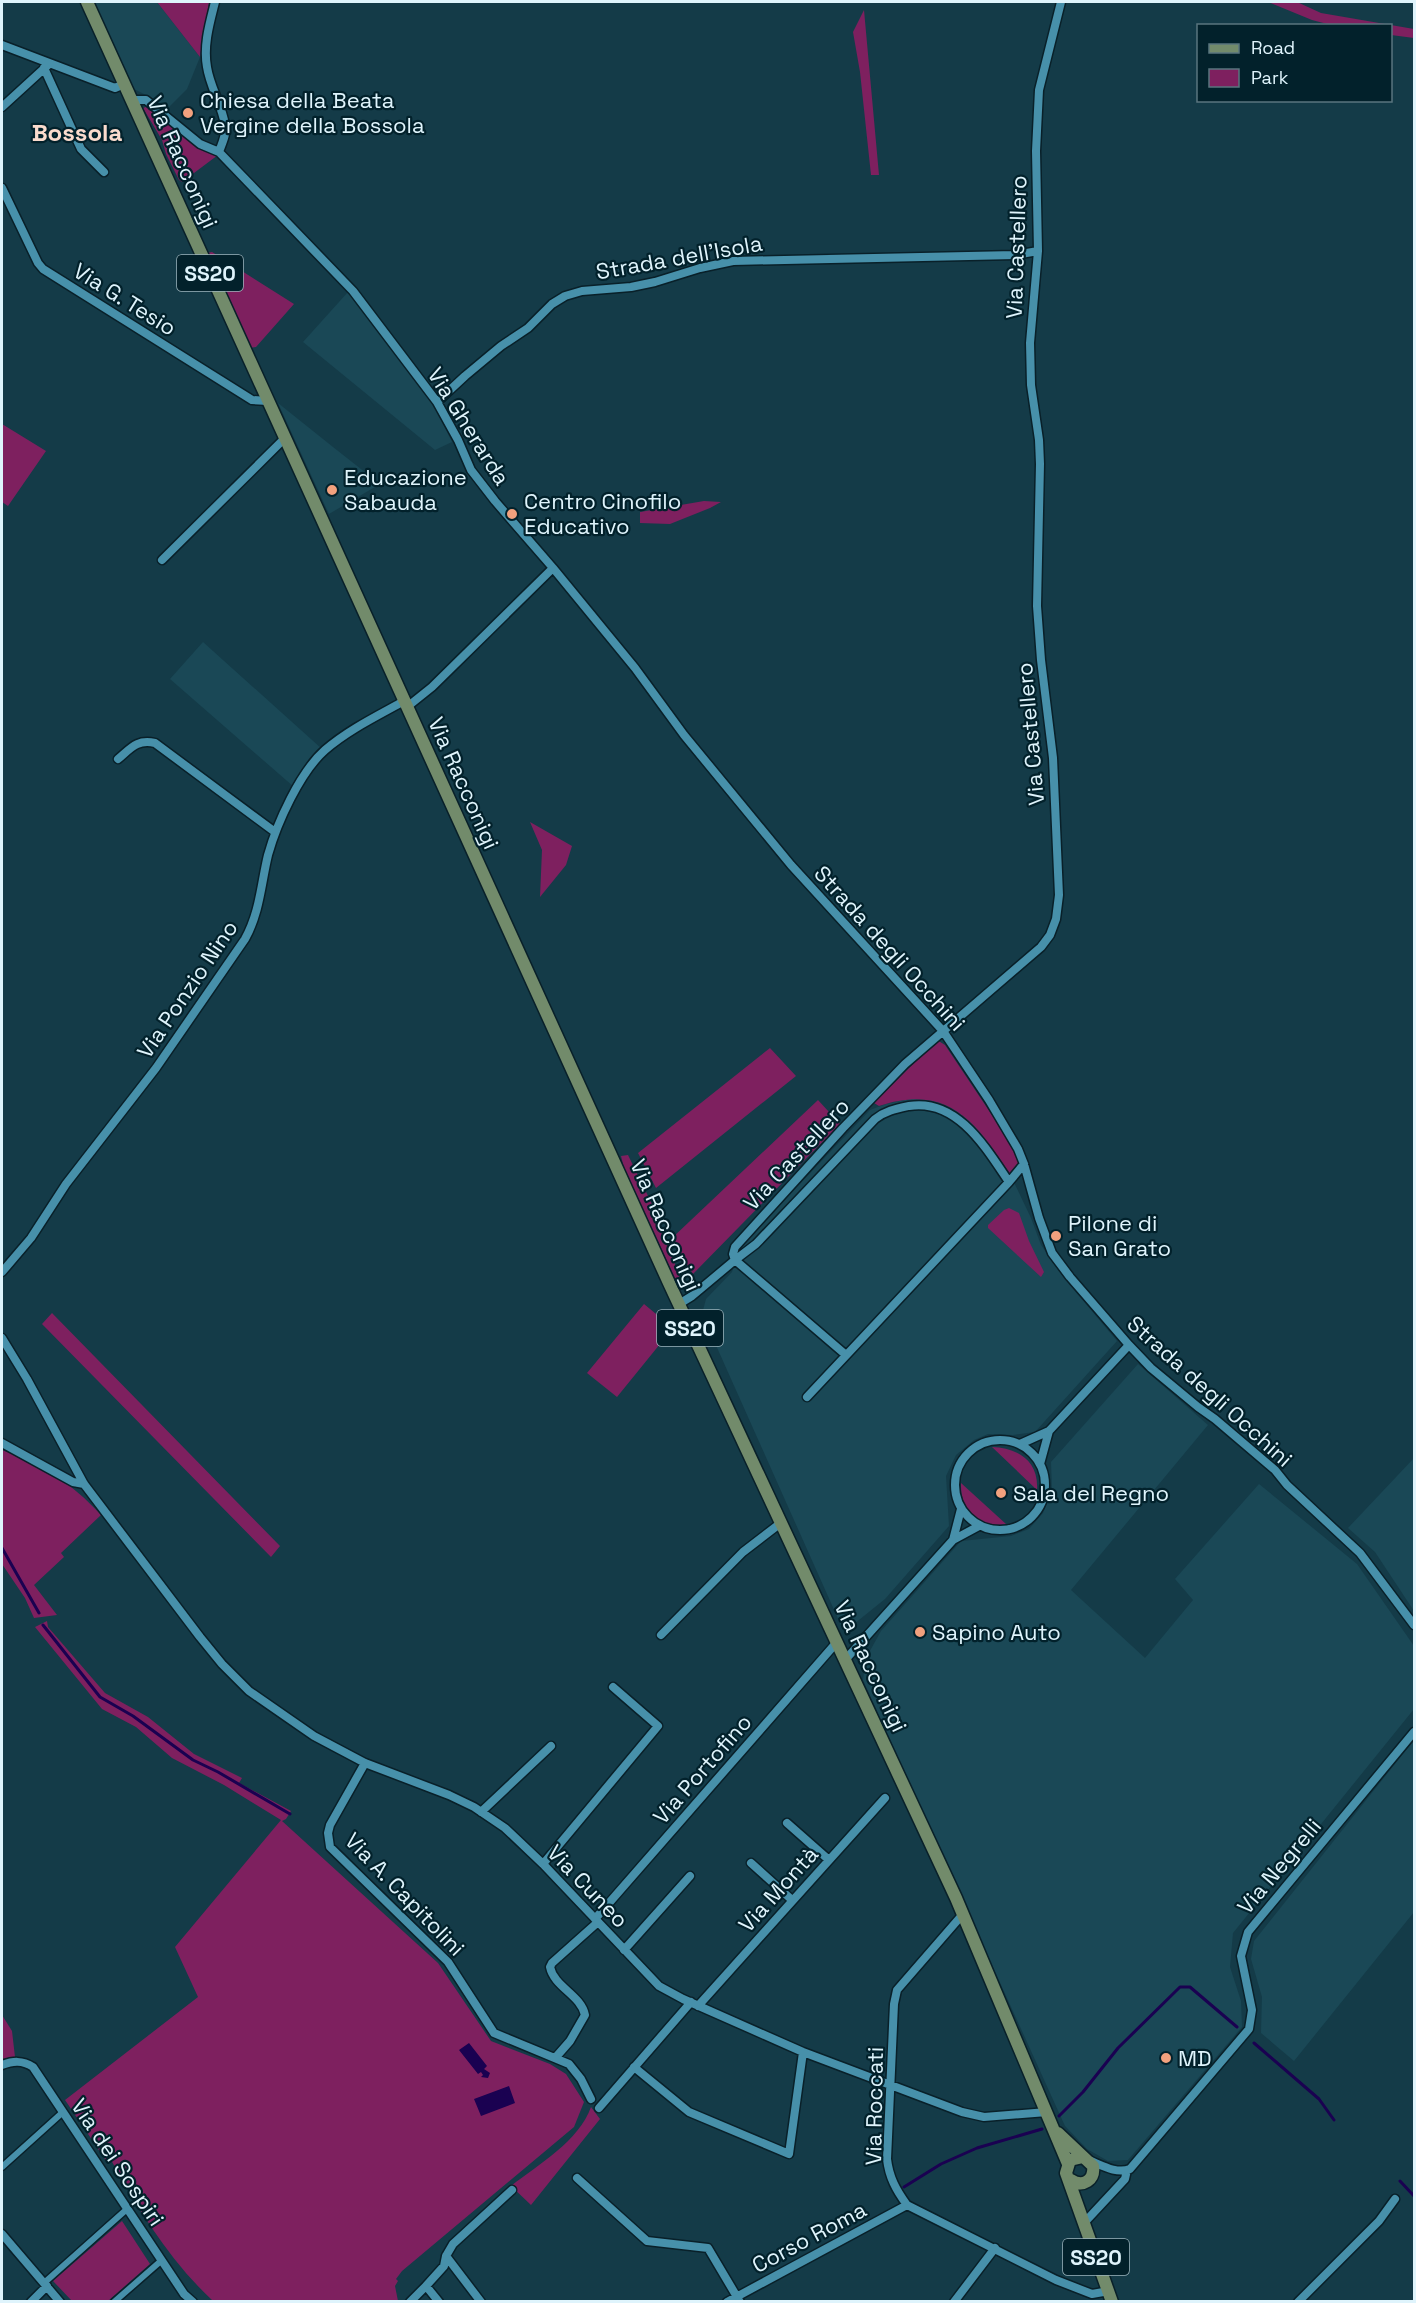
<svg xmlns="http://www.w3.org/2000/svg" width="1416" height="2303" font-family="'Space Grotesk',sans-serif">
<rect width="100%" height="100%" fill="#143b48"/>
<path fill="#1a4856" d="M91,2H157L200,57L187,89L167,109L154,99L130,87Z
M348,292L433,404L452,442L435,450L303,342Z
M278,403L333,447L380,484L329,514Z
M203,642L322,749L294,787L170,679Z
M909,1099H932L963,1114L986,1137L1010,1174L1031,1218L1041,1245L1064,1278L1117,1341L1035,1432L1013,1435L988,1434L974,1440L956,1455L946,1476L949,1526L885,1599L844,1632L702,1314L706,1299L732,1272L740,1247L870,1110L886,1104Z
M1138,1364L1208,1425L1071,1590L1145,1658L1193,1600L1175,1579L1259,1484L1357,1564L1414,1646V1709L1233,1933L1230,1967L1241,2001L1242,2027L1128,2160L1108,2161L1087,2149L1065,2126L863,1680L866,1658L881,1631L961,1541L1011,1536L1029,1529L1043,1513L1052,1490L1051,1462Z
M1414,1458V1611L1375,1552L1348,1528Z
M1414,1740V1912L1294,2061L1261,2033L1262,1997L1251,1959L1254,1941Z"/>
<path fill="#7e205f" d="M157,2H209L200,57Z
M1268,2H1297L1321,13L1414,29V38L1391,35L1390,26L1331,25L1312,20Z
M864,10L879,175H871L860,72L853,32Z
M146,107L198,148L218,155L182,182L179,180L166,154L162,140L143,108Z
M212,252L294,304L256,347L249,348L207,253Z
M2,424L46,451L8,506L2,502Z
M704,501L721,502L710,508L670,524L640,523V512Z
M530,822L572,846L566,865L540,897L542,850Z
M937,1040L945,1045L1012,1145L1019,1163L1010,1174C976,1122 948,1083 879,1106L874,1103Z
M770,1048L796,1076L656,1188L638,1153Z
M818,1100L840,1124L693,1274L671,1239Z
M628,1155L652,1204L656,1222L671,1252L681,1283L679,1287L624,1168L621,1156Z
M1009,1208L1019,1213L1029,1241L1044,1272L1041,1277L988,1228V1225L1004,1210Z
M644,1304L673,1328L617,1397L587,1373Z
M52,1313L280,1546L271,1557L42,1324Z
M992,1447C1018,1448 1039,1461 1037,1490Z
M2,1450C43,1466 71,1482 101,1515L61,1553L64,1557L34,1585L57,1615L34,1618L25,1598L2,1564Z
M961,1483L1006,1524C978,1530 960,1510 961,1483Z
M47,1621L48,1627L105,1693L148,1717L194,1754L242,1778L239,1783L291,1811L286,1819L282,1821L438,1963L491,2041L550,2064L566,2074L584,2102L574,2127L402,2271L396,2279L398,2281L395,2286L398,2301H213C170,2261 140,2212 111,2160L107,2162L65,2100L198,1997L175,1947L281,1820L224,1785L172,1758L136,1727L102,1709L35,1627Z
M2,2015L12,2031L15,2057L2,2059Z
M591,2107L600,2119L531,2205L511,2186C539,2164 579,2141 591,2107Z
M122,2221L150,2264L108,2301H72L53,2281Z"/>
<path fill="#1a0151" d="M469,2043L487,2066L484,2069L490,2073L488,2078L481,2077L483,2075L481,2072L478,2074L459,2050Z
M509,2086L515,2103L481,2116L474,2099Z"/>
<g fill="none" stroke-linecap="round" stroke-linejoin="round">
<path stroke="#1a0151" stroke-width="3" d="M2,1548L39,1613
M43,1625L100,1697L133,1716L193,1760L218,1772L290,1814
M1254,2043L1319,2099L1334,2120
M1059,2116L1083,2092L1118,2048L1180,1987H1190L1237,2027
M1400,2181L1414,2196
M904,2187L941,2164L977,2148L1042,2129"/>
<defs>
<path id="pedestrian" d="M2,2167L63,2112
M44,2283L127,2209
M114,2302L162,2260"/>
<path id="minor" d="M215,2C210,22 203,45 207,67C210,87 222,105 225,125C227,134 222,143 219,152
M2,45L115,88L124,84
M44,68L81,149L104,172
M131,100H146L200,144L219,152L353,291L437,402L458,440L471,470L495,501L553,568L432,687L407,707
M2,107L48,65
M2,188L38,263L43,269L252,400L268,401
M437,402L465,376L501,346L528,328L552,304L565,296L582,291L631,287L655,282L700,268L733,261L1015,255L1038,251
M162,560L285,438
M553,568L635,668L684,735L791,865L943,1031L989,1100L1018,1149L1024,1164L1039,1218L1052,1253L1070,1277L1129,1345L1151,1368L1198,1407L1215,1419L1275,1470L1287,1485L1360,1553L1414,1625
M118,759C131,748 137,739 155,743L275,832
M2,1272L31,1238L66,1184L156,1068L245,939C260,912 261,884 268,855C277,823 300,772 325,750C348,730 377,716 404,701
M679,1304L692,1296L735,1260L733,1254L735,1247L843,1128L905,1064L1041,947L1050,935L1056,919L1059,895L1053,758L1041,660L1037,606L1040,464L1039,440L1031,385L1030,343L1038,251L1036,151L1039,90L1061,2
M2,1338L27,1379L84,1484L200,1637L222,1664L249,1691L314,1736L365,1763L449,1795L474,1807L505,1828L543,1864L659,1986L683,1999L803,2052L962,2112L984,2117L1047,2112
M846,1355L735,1260L756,1244L875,1119C885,1111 895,1109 909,1106C957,1098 986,1148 1009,1182
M807,1397L1009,1182L1024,1164
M955 1485a45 45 0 1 1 90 0a45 45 0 1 1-90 0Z
M2,1443L73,1482L84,1484
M1020,1444L1049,1431L1129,1345
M1040,1464L1049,1431
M953,1540L961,1509
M661,1635L743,1552L782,1522
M845,1660L953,1540L979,1526
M365,1763L330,1825L328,1833L330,1847L448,1962L494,2033L569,2064L581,2079L591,2099
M481,1812L551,1746
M787,1823L829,1860
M751,1863L792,1900
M543,1864L658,1726L613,1687
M963,1914L897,1990L894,2004L887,2159C889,2177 896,2190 907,2205L1056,2280L1092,2294L1109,2291
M595,1919L837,1642
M624,1950L690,1876
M698,2006L885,1798
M556,2057L570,2041L585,2015C581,1995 554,1987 550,1967L552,1963L598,1922
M2,2065C13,2061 22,2060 33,2067L184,2294L193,2302
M634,2067L689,2112L789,2154L803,2052
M599,2108L691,2002
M1091,2161C1103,2166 1117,2174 1130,2169L1249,2029L1252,2010L1241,1956L1248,1932L1414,1732
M577,2178L647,2241L708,2248L740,2302
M1084,2223L1125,2179L1127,2170
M2,2234L60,2302
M31,2302L47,2286
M410,2302L426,2286
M439,2302L426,2286L444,2266L446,2256
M481,2302L446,2256L453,2244L512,2190
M727,2302L907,2205
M954,2302L995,2248
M1298,2302L1379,2221L1395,2199"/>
<path id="primary" d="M87,2L669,1283L956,1898L1068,2164
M1058,2133L1093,2166C1095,2180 1083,2188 1071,2180
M1083,2157L1070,2160L1066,2173L1112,2302"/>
</defs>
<use href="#pedestrian" stroke="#092029" stroke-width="9"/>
<use href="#minor" stroke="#092029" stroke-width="11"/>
<use href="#primary" stroke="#092029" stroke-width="15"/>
<use href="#pedestrian" stroke="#4790aa" stroke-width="6"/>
<use href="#minor" stroke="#4790aa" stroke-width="8"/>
<use href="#primary" stroke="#728b6b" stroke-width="12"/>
</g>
<g fill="#f2a17e" stroke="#02212b" stroke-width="2">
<circle cx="188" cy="113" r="6"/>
<circle cx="332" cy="490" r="6"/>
<circle cx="512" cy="514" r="6"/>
<circle cx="1056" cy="1236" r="6"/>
<circle cx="1001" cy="1493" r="6"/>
<circle cx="920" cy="1632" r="6"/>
<circle cx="1166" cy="2058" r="6"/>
</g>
<g text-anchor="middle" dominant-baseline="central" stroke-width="4.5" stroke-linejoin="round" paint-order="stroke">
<g fill="#02212b" stroke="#9db5bd" stroke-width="1.5">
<rect x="177" y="255" width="66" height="36" rx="4.5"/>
<rect x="657" y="1310" width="66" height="36" rx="4.5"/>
<rect x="1063" y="2239" width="66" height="36" rx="4.5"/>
</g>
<g font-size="21" font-weight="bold" fill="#dff4fc">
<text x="210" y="273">SS20</text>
<text x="690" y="1328">SS20</text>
<text x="1096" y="2257">SS20</text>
</g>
<g font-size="22" fill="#dff4fc" stroke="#02212b" text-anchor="start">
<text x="200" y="100">Chiesa della Beata<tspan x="200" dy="25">Vergine della Bossola</tspan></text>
<text x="344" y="477">Educazione<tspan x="344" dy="25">Sabauda</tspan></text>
<text x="524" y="501">Centro Cinofilo<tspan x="524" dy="25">Educativo</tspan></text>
<text x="1068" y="1223">Pilone di<tspan x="1068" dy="25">San Grato</tspan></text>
<text x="1013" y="1493">Sala del Regno</text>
<text x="932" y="1632">Sapino Auto</text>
<text x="1178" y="2058">MD</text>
</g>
<g font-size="22" fill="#dff4fc" stroke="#02212b">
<text transform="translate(183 162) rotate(66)">Via Racconigi</text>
<text transform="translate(1016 247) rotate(-88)">Via Castellero</text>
<text transform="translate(679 257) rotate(-10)">Strada dell'Isola</text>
<text transform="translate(125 299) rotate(32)">Via G. Tesio</text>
<text transform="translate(469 426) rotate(58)">Via Gherarda</text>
<text transform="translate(1030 734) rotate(-95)">Via Castellero</text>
<text transform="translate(464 783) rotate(66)">Via Racconigi</text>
<text transform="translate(890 948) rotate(48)">Strada degli Occhini</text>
<text transform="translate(187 989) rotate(-56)">Via Ponzio Nino</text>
<text transform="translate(796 1154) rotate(-47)">Via Castellero</text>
<text transform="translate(666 1225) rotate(66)">Via Racconigi</text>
<text transform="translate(1210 1391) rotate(42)">Strada degli Occhini</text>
<text transform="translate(871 1666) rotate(65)">Via Racconigi</text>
<text transform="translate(702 1769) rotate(-49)">Via Portofino</text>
<text transform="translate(1279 1866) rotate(-50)">Via Negrelli</text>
<text transform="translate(588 1886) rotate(46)">Via Cuneo</text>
<text transform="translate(778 1889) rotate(-48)">Via Montà</text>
<text transform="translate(405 1894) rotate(46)">Via A. Capitolini</text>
<text transform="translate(874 2106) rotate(-89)">Via Roccati</text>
<text transform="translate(118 2162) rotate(56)">Via dei Sospiri</text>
<text transform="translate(809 2237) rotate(-28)">Corso Roma</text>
</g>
<g font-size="24" font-weight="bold" fill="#fadbcd" stroke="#02212b">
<text x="77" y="132">Bossola</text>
</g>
</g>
<rect width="1416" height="2303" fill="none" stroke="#dff4fc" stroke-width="6"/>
<rect x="1197" y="24" width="195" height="78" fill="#02212b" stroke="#5a757f" stroke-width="1.5"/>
<rect x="1209" y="44" width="30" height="9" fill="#728b6b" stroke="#5a757f" stroke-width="1.5"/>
<text x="1251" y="54" font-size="18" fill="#dff4fc">Road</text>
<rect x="1209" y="69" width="30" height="18" fill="#7e205f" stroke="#5a757f" stroke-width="1.5"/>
<text x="1251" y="84" font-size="18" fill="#dff4fc">Park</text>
</svg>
